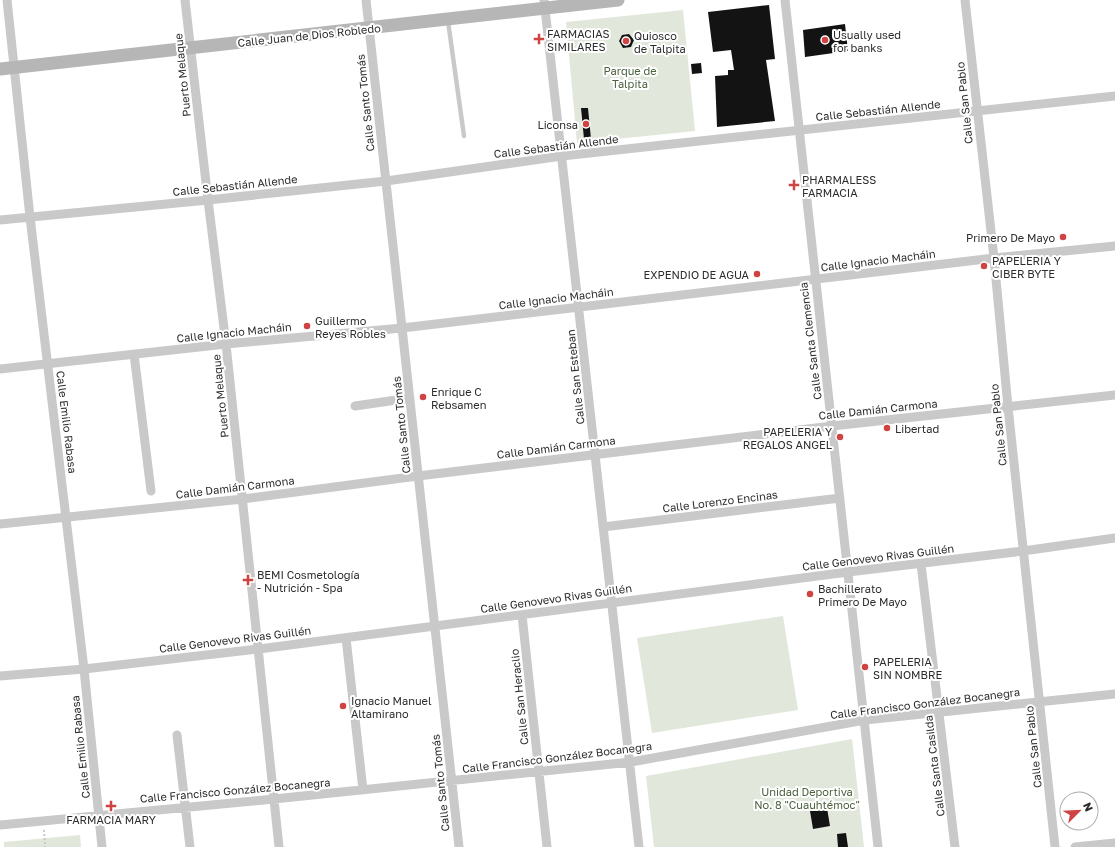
<svg xmlns="http://www.w3.org/2000/svg" width="1115" height="847" font-family="'Golos Text',sans-serif">
<rect width="100%" height="100%" fill="#fff"/>
<path fill="#e1e8db" d="M683,10L695,131L577,143L566,22Z
M783,616L798,710L652,733L637,638Z
M852,739L864,847H654L646,776Z
M80,835L81,847H4V842Z"/>
<path fill="#131313" d="M769,5L775,59L766,60L775,121L717,127L715,76L728,75V70H734L731,50L713,52L708,12Z
M845,24L848,51L805,57L803,30Z
M629,34L634,40L631,47L623,48L619,41L622,35Z
M701,63L702,73L692,74L691,64Z
M581,108H588L591,139H584Z
M827,808L830,826L813,829L810,811Z
M846,833L848,847H838L837,834Z"/>
<g fill="none" stroke-linecap="round" stroke-linejoin="round">
<path stroke="#c9c9c9" stroke-width="2" stroke-dasharray="2 2" stroke-linecap="butt" d="M44,830L45,847"/>
<path stroke="#c9c9c9" stroke-width="4.5" d="M448,21L464,136"/>
<path stroke="#c9c9c9" stroke-width="9" d="M7,0L30,217L84,669L102,847
M185,0L208,200L226,344L279,847
M366,0L459,847
M544,0L639,847
M785,0L878,847
M965,0L994,258L1008,407L1055,847
M0,220L208,200L386,181L562,156L1115,96
M134,354L151,491
M0,369L226,344L402,328L994,258L1115,246
M355,406L410,398
M0,524L243,499L418,476L832,426L1115,395
M603,527L840,498
M921,564L955,847
M522,615L547,847
M346,638L363,790
M0,676L84,669L259,649L848,572L1023,551L1115,538
M177,735L190,847
M0,825L274,799L631,762L865,720L1115,694
M1075,847L1115,843"/>
<path stroke="#b6b6b6" stroke-width="13" d="M0,69L618,0"/>
</g>
<g fill="#cf4342" stroke="#fff" stroke-width="1.5">
<path d="M537 33h4v4h4v4h-4v4h-4v-4h-4v-4h4z"/>
<circle cx="825" cy="40" r="4"/>
<circle cx="626" cy="41" r="4"/>
<circle cx="586" cy="124" r="4"/>
<path d="M792 179h4v4h4v4h-4v4h-4v-4h-4v-4h4z"/>
<circle cx="1063" cy="237" r="4"/>
<circle cx="984" cy="266" r="4"/>
<circle cx="757" cy="274" r="4"/>
<circle cx="307" cy="326" r="4"/>
<circle cx="423" cy="397" r="4"/>
<circle cx="887" cy="428" r="4"/>
<circle cx="840" cy="437" r="4"/>
<path d="M246 574h4v4h4v4h-4v4h-4v-4h-4v-4h4z"/>
<circle cx="810" cy="594" r="4"/>
<circle cx="865" cy="667" r="4"/>
<circle cx="343" cy="706" r="4"/>
<path d="M109 800h4v4h4v4h-4v4h-4v-4h-4v-4h4z"/>
</g>
<g text-anchor="middle" dominant-baseline="central" stroke-width="4" stroke-linejoin="round" paint-order="stroke">
<g font-size="11" fill="#2c2c2c" stroke="#fff" text-anchor="start">
<text x="547" y="33">FARMACIAS<tspan x="547" dy="13">SIMILARES</tspan></text>
<text x="833" y="34">Usually used<tspan x="833" dy="13">for banks</tspan></text>
<text x="634" y="35">Quiosco<tspan x="634" dy="13">de Talpita</tspan></text>
<text x="578" y="124" text-anchor="end">Liconsa</text>
<text x="802" y="179">PHARMALESS<tspan x="802" dy="13">FARMACIA</tspan></text>
<text x="1055" y="237" text-anchor="end">Primero De Mayo</text>
<text x="992" y="260">PAPELERIA Y<tspan x="992" dy="13">CIBER BYTE</tspan></text>
<text x="749" y="274" text-anchor="end">EXPENDIO DE AGUA</text>
<text x="315" y="320">Guillermo<tspan x="315" dy="13">Reyes Robles</tspan></text>
<text x="431" y="391">Enrique C<tspan x="431" dy="13">Rebsamen</tspan></text>
<text x="895" y="428">Libertad</text>
<text x="832" y="431" text-anchor="end">PAPELERIA Y<tspan x="832" dy="13">REGALOS ANGEL</tspan></text>
<text x="257" y="574">BEMI Cosmetología<tspan x="257" dy="13">- Nutrición - Spa</tspan></text>
<text x="818" y="588">Bachillerato<tspan x="818" dy="13">Primero De Mayo</tspan></text>
<text x="873" y="661">PAPELERIA<tspan x="873" dy="13">SIN NOMBRE</tspan></text>
<text x="351" y="700">Ignacio Manuel<tspan x="351" dy="13">Altamirano</tspan></text>
<text x="111" y="819" text-anchor="middle">FARMACIA MARY</text>
</g>
<g font-size="11" fill="#2c2c2c" stroke="#fff">
<text transform="translate(309 35) rotate(-6)">Calle Juan de Dios Robledo</text>
<text transform="translate(182 75) rotate(-96)">Puerto Melaque</text>
<text transform="translate(365 103) rotate(-96)">Calle Santo Tomás</text>
<text transform="translate(964 103) rotate(-96)">Calle San Pablo</text>
<text transform="translate(878 110) rotate(-6)">Calle Sebastián Allende</text>
<text transform="translate(556 146) rotate(-7)">Calle Sebastián Allende</text>
<text transform="translate(235 185) rotate(-6)">Calle Sebastián Allende</text>
<text transform="translate(878 260) rotate(-7)">Calle Ignacio Macháin</text>
<text transform="translate(556 298) rotate(-7)">Calle Ignacio Macháin</text>
<text transform="translate(234 332) rotate(-6)">Calle Ignacio Macháin</text>
<text transform="translate(810 341) rotate(-97)">Calle Santa Clemencia</text>
<text transform="translate(575 377) rotate(-96)">Calle San Esteban</text>
<text transform="translate(220 396) rotate(-96)">Puerto Melaque</text>
<text transform="translate(878 409) rotate(-6)">Calle Damián Carmona</text>
<text transform="translate(67 422) rotate(83)">Calle Emilio Rabasa</text>
<text transform="translate(401 425) rotate(-96)">Calle Santo Tomás</text>
<text transform="translate(998 425) rotate(-96)">Calle San Pablo</text>
<text transform="translate(556 447) rotate(-7)">Calle Damián Carmona</text>
<text transform="translate(235 487) rotate(-7)">Calle Damián Carmona</text>
<text transform="translate(720 501) rotate(-7)">Calle Lorenzo Encinas</text>
<text transform="translate(878 557) rotate(-7)">Calle Genovevo Rivas Guillén</text>
<text transform="translate(556 598) rotate(-8)">Calle Genovevo Rivas Guillén</text>
<text transform="translate(235 639) rotate(-7)">Calle Genovevo Rivas Guillén</text>
<text transform="translate(519 697) rotate(-96)">Calle San Heraclio</text>
<text transform="translate(925 703) rotate(-7)">Calle Francisco González Bocanegra</text>
<text transform="translate(80 747) rotate(-96)">Calle Emilio Rabasa</text>
<text transform="translate(1033 747) rotate(-96)">Calle San Pablo</text>
<text transform="translate(557 757) rotate(-7)">Calle Francisco González Bocanegra</text>
<text transform="translate(934 766) rotate(-97)">Calle Santa Casilda</text>
<text transform="translate(440 783) rotate(-96)">Calle Santo Tomás</text>
<text transform="translate(235 790) rotate(-5)">Calle Francisco González Bocanegra</text>
</g>
<g font-size="11" fill="#4d623f" stroke="#fff">
<text x="630" y="70">Parque de<tspan x="630" dy="13">Talpita</tspan></text>
<text x="807" y="791">Unidad Deportiva<tspan x="807" dy="13">No. 8 "Cuauhtémoc"</tspan></text>
</g>
</g>
<g transform="translate(1079 811) rotate(66)"><circle r="19" fill="#ffffff" stroke="#ababab"/>
<path d="M0-3L7 15L0 10L-7 15Z" fill="#cf4342"/>
<text y="-6" font-size="11" font-weight="bold" text-anchor="middle" fill="#2c2c2c">N</text>
</g>
</svg>
